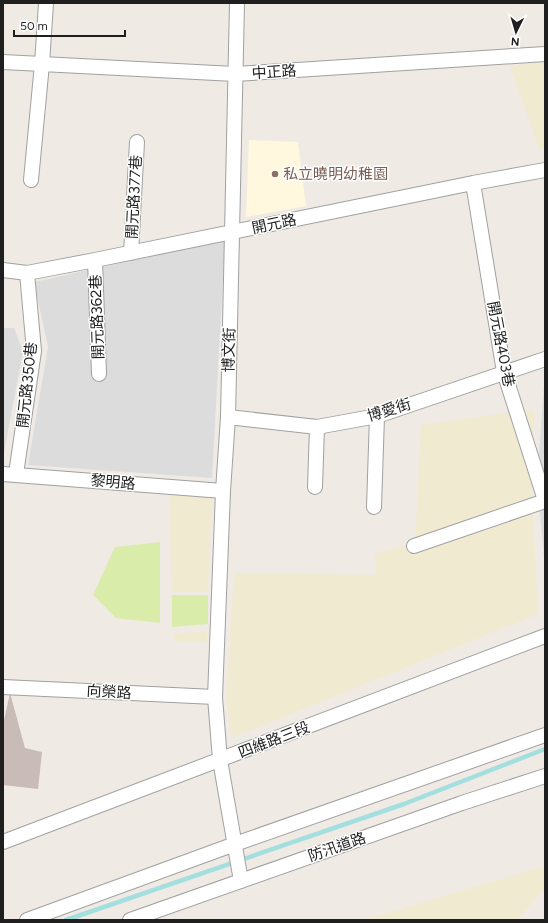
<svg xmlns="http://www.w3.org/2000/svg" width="548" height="923" font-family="Figtree,'Noto Sans TC',sans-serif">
<rect width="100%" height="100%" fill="#f0eae5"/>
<path fill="#dddcdc" d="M225,240L212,478L28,465L48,347L34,282Z
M3,328H14L23,352L3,458Z
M545,371V568L537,482Z"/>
<path fill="#fff8df" d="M249,140L298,142L306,206L246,217Z"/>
<path fill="#efead0" d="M545,62V148L539,149L510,66Z
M534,409L531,480L538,614L232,738L226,701L234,573L376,575L375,554L415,543L421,425Z
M169,493L212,494L208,592H172Z
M207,632V642L176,641L173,633Z
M545,866V889L517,920H364Z"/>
<path fill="#daecaa" d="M160,542V623L116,618L93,595L115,547Z
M172,595H208V624L172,627Z"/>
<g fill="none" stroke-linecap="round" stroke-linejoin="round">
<path stroke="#a4dfdf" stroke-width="4.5" d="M66,920L404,804L545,749"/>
</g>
<path fill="#c8bbb8" d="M10,693L25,748L42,752L38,789L3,785V725Z"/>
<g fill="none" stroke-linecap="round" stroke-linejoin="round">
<defs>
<path id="minor" d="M237,3L228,417L223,491L215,697L220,760L241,881
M3,62L235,74L545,54
M31,180L42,64L46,3
M473,183L504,372L545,500
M131,253L137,142
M95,260L99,374
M3,270L27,273L95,260L473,183L545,170
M228,417L317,427L377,416L545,359
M3,474L223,491
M16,474L34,351L27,273
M315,487L317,427
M374,507L377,416
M414,546L545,501
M3,687L215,697
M3,842L545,636
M27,920L235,844L545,735
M130,920L462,803L545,776"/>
</defs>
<use href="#minor" stroke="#a0a0a0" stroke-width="16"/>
<use href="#minor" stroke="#fff" stroke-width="14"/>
</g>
<circle fill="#8d6e63" stroke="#fff" stroke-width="1.5" cx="275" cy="174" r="4"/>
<g text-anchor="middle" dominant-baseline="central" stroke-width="3" stroke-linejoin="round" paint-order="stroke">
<g font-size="15" fill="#1f1f1f" stroke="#fff">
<text transform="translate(274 72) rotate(-4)">中正路</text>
<text transform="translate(134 197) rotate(-87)">開元路377巷</text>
<text transform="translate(274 224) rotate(-12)">開元路</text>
<text transform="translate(97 317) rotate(-92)">開元路362巷</text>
<text transform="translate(501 344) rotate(79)">開元路403巷</text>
<text transform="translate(229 350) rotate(-89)">博文街</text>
<text transform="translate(27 385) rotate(-84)">開元路350巷</text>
<text transform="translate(389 410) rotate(-17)">博愛街</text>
<text transform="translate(113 482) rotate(5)">黎明路</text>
<text transform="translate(109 692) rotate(3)">向榮路</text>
<text transform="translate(274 740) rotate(-21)">四維路三段</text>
<text transform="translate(337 847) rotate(-19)">防汛道路</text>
</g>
<g font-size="15" fill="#785e54" stroke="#fff" text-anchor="start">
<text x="283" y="174">私立曉明幼稚園</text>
</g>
</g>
<rect width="548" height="923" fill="none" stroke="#1f1f1f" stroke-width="8"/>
<g transform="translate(516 32) rotate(185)" stroke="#ffffff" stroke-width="3" paint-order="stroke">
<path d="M0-3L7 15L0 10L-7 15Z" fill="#1f1f1f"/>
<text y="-6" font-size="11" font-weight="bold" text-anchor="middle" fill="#1f1f1f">N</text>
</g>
<path d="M14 30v6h111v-6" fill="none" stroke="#1f1f1f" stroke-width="2"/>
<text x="20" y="30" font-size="12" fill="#1f1f1f" stroke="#ffffff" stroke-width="3" paint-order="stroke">50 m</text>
</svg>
